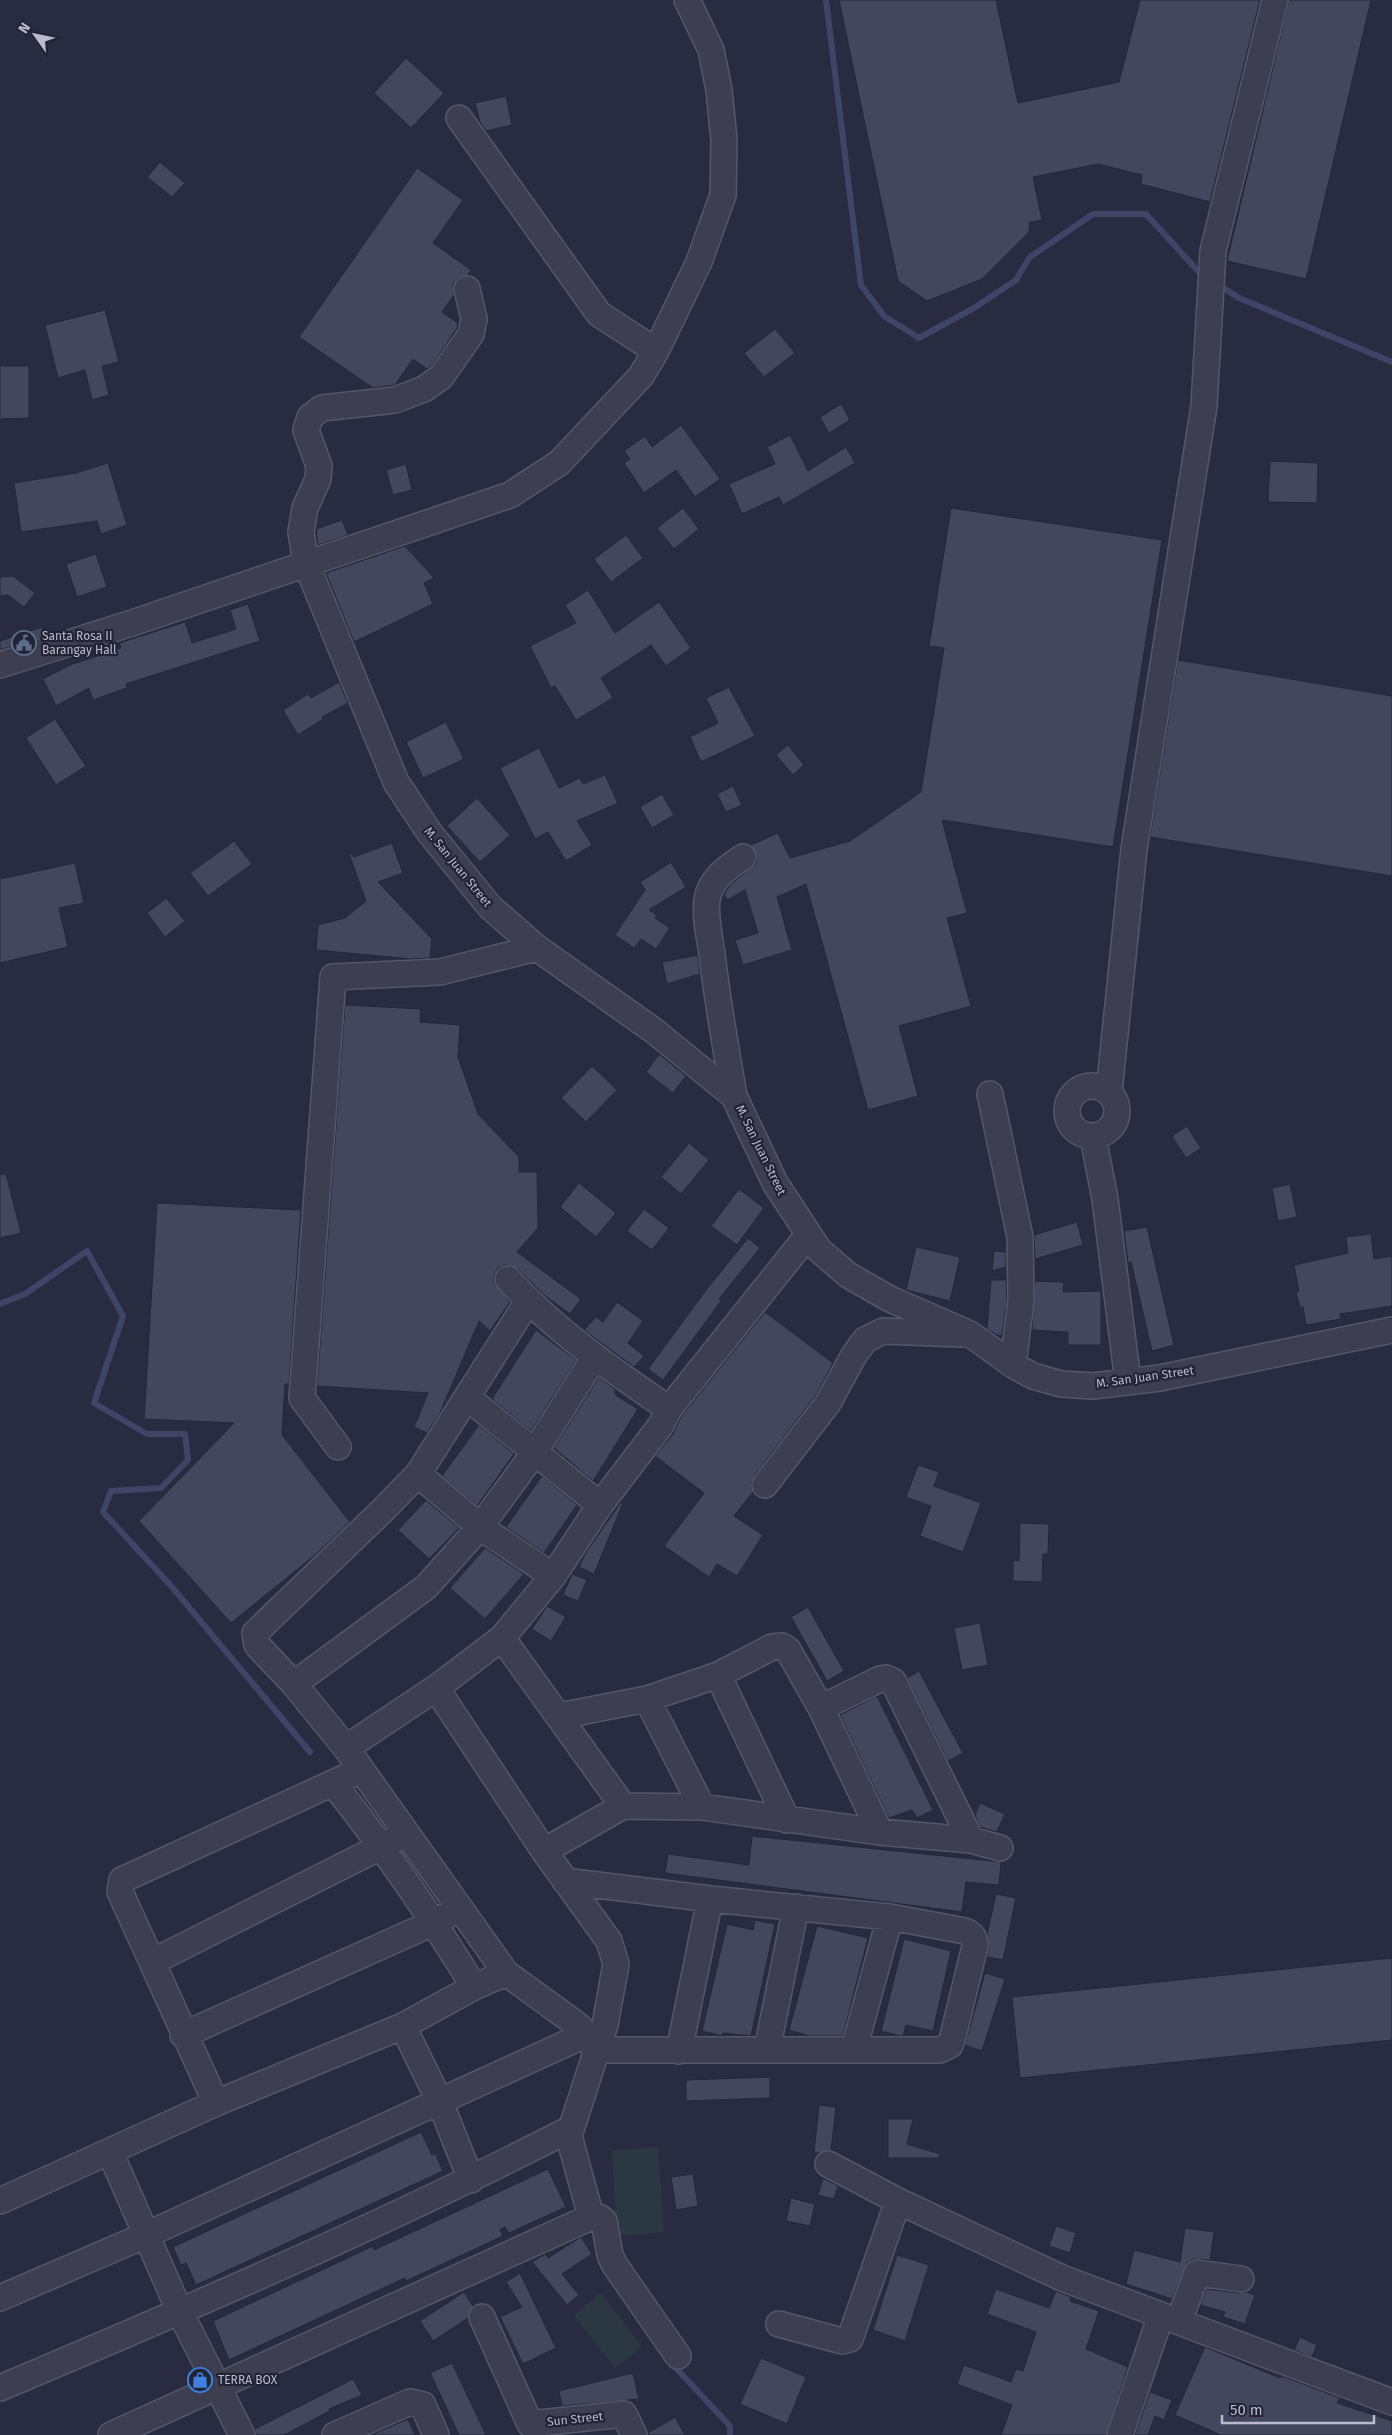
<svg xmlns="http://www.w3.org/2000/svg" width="1392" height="2435" font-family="'Fira Sans',sans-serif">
<rect width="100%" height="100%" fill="#292c41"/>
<path fill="#2b3842" d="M658,2147L664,2232L617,2236L612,2151Z
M601,2293L642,2347L615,2368L574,2315Z"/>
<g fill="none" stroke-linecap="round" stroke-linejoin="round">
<path stroke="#404568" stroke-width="6" d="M826,0L861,285L884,316L919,338L974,308L1016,280L1030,257L1093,214H1146L1198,271L1206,276
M1216,283L1239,298L1392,362
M0,1304L25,1294L87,1251L123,1316L94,1403L147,1434H185L188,1460L161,1488L111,1491L103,1512L172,1587L310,1752
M674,2366L730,2426V2435"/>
</g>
<path fill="#43475e" stroke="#242638" d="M839,0H996L1018,103L1119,82L1140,0H1260L1210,202L1141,184L1142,175L1098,164L1033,177L1042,220L1030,222L1029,232L982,279L927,301L898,281Z
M1289,0H1371L1306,279L1227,261Z
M406,58L444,93L411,128L374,93Z
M506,96L512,125L486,131L480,122L475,103Z
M160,162L185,183L172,197L147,177Z
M417,168L463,200L433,243L471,270L468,275L458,278L453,284L454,295L442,312L458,323L457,328L431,367L427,369L413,359L395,385L373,388L299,337Z
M105,310L119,362L102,366L109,395L92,400L85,370L58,378L45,325Z
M775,329L795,353L764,377L744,353Z
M0,366H29V418L0,419Z
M841,404L850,420L829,433L820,417Z
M681,425L720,479L695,497L676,470L644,493L624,463L630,459L624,451L645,436L652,447Z
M790,435L808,471L846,447L855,463L783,505L779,497L742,514L729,484L775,464L767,447Z
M1270,461L1318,463L1317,503L1268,502Z
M108,463L127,525L101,534L97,521L21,532L14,483L76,473Z
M406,464L412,490L393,495L386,470Z
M683,508L699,529L674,549L657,528Z
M951,508L1162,540L1113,847L942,820L967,913L947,918L971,1006L899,1026L918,1096L868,1110L806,884L777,897L792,950L743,965L735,940L758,933L745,890L727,900L724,894L730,885L756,864L757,855L751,845L778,833L790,858L850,841L921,792L944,648L929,646Z
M342,520L348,535L318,545L316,529Z
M626,535L643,558L611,582L594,559Z
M405,546L434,578L424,583L433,604L354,642L326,573Z
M96,554L107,587L77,597L66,564Z
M13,576L35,593L24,607L8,595L0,596V577Z
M588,590L615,633L659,602L691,648L666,666L651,645L601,678L613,698L576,720L555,686L551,688L530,646L576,623L565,605Z
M248,604L260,641L126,684L127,688L93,700L89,688L56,706L43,679L70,665L121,648L119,643L185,622L192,643L236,629L230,610Z
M42,627L45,636L0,650V641Z
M1178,660L1392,696V876L1150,837Z
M339,682L348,703L322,717L323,719L298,735L283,710L308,694L311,698Z
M729,687L755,736L701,762L690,737L718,723L706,698Z
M55,719L86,766L56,785L26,738Z
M446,722L464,759L423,778L406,742Z
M788,745L804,765L793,775L776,755Z
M539,748L559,788L580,778L583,784L605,775L618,803L577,821L592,845L566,861L548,832L535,839L500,768Z
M733,786L742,805L726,812L717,794Z
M662,794L674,815L652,828L640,807Z
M477,798L510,835L480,862L447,826Z
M234,841L252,864L208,896L190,873Z
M392,843L403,873L378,882L432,939L430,958L412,959L316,950L318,925L345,918L366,901L348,851L354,857Z
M671,862L686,887L649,910L657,915L655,918L670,928L656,949L641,939L634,948L615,935L645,890L640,882Z
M75,863L84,903L59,908L68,947L0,963V879Z
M166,898L185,921L165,937L147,913Z
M698,955L700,974L667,984L662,962Z
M345,1005L421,1009L420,1022L460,1025L458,1057L478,1114L519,1157V1172H537L538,1228L517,1252L581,1299L570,1314L544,1295L518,1269L505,1265L498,1268L494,1275V1283L510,1302L490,1331L479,1321L440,1413L427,1433L414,1427L428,1393L317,1386Z
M659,1054L686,1076L673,1093L646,1072Z
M592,1066L617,1090L586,1122L561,1098Z
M1187,1126L1201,1148L1186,1158L1172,1136Z
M689,1143L709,1160L681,1194L661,1177Z
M6,1174L21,1233L0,1238V1175Z
M579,1183L616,1213L596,1237L560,1207Z
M1290,1184L1297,1217L1278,1221L1272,1188Z
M739,1189L764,1208L737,1245L711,1226Z
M157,1203L301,1210L289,1384H285L282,1435L350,1522L315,1555L231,1623L139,1521L234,1423L144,1419Z
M644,1209L669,1228L652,1250L627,1231Z
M1077,1222L1083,1245L1035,1259L1034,1235Z
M1147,1227L1174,1345L1152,1351L1131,1262L1128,1263L1124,1231Z
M1371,1234L1374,1259L1392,1256V1306L1340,1314L1341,1319L1306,1325L1303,1307L1300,1308L1296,1292L1299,1291L1294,1265L1348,1253L1346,1237Z
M748,1238L760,1248L719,1299L721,1301L663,1380L648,1369L706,1290Z
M916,1247L960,1257L950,1301L906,1290Z
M994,1251L1006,1252V1267L992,1271Z
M991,1280H1006L1007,1299L1002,1336L997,1335L987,1329Z
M1035,1281L1064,1282L1063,1292L1101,1291V1345H1068V1332L1032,1330Z
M617,1302L643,1321L628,1343L644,1356L634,1367L584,1330L596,1317L603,1322Z
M765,1312L833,1363L816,1395L754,1476L751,1484L753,1492L734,1516L763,1535L737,1576L717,1564L709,1577L664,1546L704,1493L655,1456L673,1434L681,1417Z
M536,1330L576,1360L531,1431L492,1399Z
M599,1377L616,1390L614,1392L617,1396L638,1409L593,1481L554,1448Z
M479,1425L514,1454L477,1506L442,1476Z
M918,1465L939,1472L934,1486L981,1503L963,1552L920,1536L931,1506L906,1497Z
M542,1476L577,1505L544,1553L506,1527Z
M426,1500L459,1528L429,1559L398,1530Z
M621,1502L623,1503L594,1574L579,1567L585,1554Z
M1020,1523L1049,1524L1048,1554H1043L1042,1582L1013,1581V1560L1019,1561Z
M485,1548L524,1574L485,1619L450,1588Z
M572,1574L587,1580L578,1601L563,1595Z
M547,1606L566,1617L551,1641L532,1629Z
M808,1607L844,1671L827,1681L791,1617Z
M980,1623L988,1665L962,1670L954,1628Z
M919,1671L963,1753L948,1761L907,1678Z
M877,1696L933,1810L917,1818L912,1810L889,1818L840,1715Z
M980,1803L1005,1814L997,1832L980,1827L975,1815Z
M752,1836L1001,1862L999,1885L966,1882L962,1912L665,1873L668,1854L749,1865Z
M996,1894L1016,1898L1003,1960L987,1957L989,1946L987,1934Z
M755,1920L775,1924L751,2036L723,2033L722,2036L702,2031L727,1924L753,1930Z
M817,1926L868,1938L843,2036H809L789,2030Z
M904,1939L951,1951L933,2031L906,2025L903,2036H900L881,2031Z
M1392,1958V2040L1020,2078L1012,1997Z
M985,1973L1005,1979L982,2051L965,2045Z
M770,2077V2098L686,2101V2080Z
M819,2105L836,2107L831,2150L819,2153H814Z
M888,2119H913L907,2144L940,2154L939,2158H888Z
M421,2132L432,2155L435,2153L443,2171L196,2285L186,2263L181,2265L173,2247Z
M548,2169L566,2207L509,2233L505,2227L500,2230L503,2236L406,2281L405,2278L229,2360L213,2321L373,2246L374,2250Z
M693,2174L698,2206L676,2210L671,2177Z
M823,2178L838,2186L834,2199L818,2195Z
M791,2198L815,2204L810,2226L786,2221Z
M1056,2226L1076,2233L1070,2253L1049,2246Z
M1185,2228L1214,2232L1210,2260L1193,2259L1187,2263L1172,2299L1126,2284L1134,2250L1180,2262Z
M581,2237L592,2254L562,2274L579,2295L567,2305L532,2262L545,2254L548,2258Z
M897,2255L929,2265L905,2341L873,2330Z
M520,2273L556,2348L523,2364L500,2317L522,2307L506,2282Z
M996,2289L1049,2308L1056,2291L1071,2297L1070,2301L1099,2311L1086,2349L1128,2367L1106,2435H1001L1012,2405L957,2384L964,2365L1011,2382L1016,2369L1023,2371L1036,2332L987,2314Z
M1206,2289L1239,2293L1247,2292L1255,2295L1245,2324L1223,2317L1225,2312L1200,2305Z
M464,2292L473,2306L468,2318L433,2341L420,2321Z
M1300,2337L1317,2345L1312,2357L1294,2350Z
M1205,2347L1270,2374L1281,2378L1282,2376L1340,2398L1337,2403L1392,2421V2435H1221L1175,2415Z
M761,2358L806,2377L787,2424L740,2404Z
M452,2363L486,2435H459L430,2373Z
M633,2373L639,2399L562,2406L559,2391Z
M353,2379L362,2395L329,2409L330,2411L284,2435H256L255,2429Z
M1150,2392L1172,2400L1164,2420L1155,2416L1148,2435H1135Z
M675,2417L685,2435H648V2433Z
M408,2419L415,2435H371Z"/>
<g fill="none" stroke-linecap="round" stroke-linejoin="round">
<defs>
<path id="minor" d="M459,118L599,314L656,351
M467,289L474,319L471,334L441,377L424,389L395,400L322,408L310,417L306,430L319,466L318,479L305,508L301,532L306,563L396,782L429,832L490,907L537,948L653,1030L734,1096L775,1183L819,1250L848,1275L890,1299L970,1334L1013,1365L1033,1376L1061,1384L1093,1386L1160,1378L1392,1330
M0,665L132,623L510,495L559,463L641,376L656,351L699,262L723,195L724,140L719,90L711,50L687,0
M1067 1111a25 25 0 1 1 50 0a25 25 0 1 1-50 0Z
M1109,1092L1134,849L1204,406L1213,251L1275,0
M990,1094L1020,1237L1021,1300L1013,1365
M734,1096C726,1048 717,1001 712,953C709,936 705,917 707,900C710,879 727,868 743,857
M1093,1137L1105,1199L1128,1382
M508,1279C555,1331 612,1370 669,1409
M468,1398L600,1505
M338,1447L302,1398L333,977L440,972L537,948
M418,1474L480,1527L553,1576
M765,1485L828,1403L854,1355L865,1340L883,1331L962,1334
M502,1638L623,1806
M718,1675L787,1820
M294,1684L426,1587L480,1527L534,1453L594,1358
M647,1699L702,1807
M559,1716L647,1699L718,1675L772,1647L782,1646L788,1650L821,1708L880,1832
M346,1748L294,1684L257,1645L255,1633L382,1511L418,1474L528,1301
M333,1783C385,1849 431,1916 474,1987
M971,1840L1000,1848
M544,1851L623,1806L702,1807L880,1832L971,1840L893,1681L886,1678L880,1679L821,1708
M565,1881L710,1899L890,1917L965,1931C973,1934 975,1938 975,1946L952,2040L950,2045L940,2050H596L579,2026L506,1973L346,1748L436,1688L502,1638L553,1576L600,1505L661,1425L669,1409L808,1235
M152,1962L120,1892L122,1880L361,1770
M403,2026L440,2102L471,2180
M183,2035L435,1922L459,1909
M854,2049L890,1917
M767,2050L796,1907
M679,2051L710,1899
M216,2103L152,1962L406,1834
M110,2152L180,2312L242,2435
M828,2164L898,2201L1062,2278L1392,2402
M0,2201L216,2103L403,2026L474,1987L506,1973
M591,2217H599L604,2221L610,2255L614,2264L678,2356
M0,2298L146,2235L585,2035
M482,2317L530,2424L624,2414L634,2435
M1179,2321L1197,2273L1241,2279
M779,2324L842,2341L850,2339L898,2201
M0,2388C192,2307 385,2224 570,2129
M111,2435L591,2217L569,2136L605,2025L616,1964L609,1941L544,1851L436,1688
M335,2435L410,2402L423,2405L436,2435
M1120,2435L1161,2315"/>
</defs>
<use href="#minor" stroke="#555768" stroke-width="28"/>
<use href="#minor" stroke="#3d3f51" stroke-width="25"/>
</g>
<defs>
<symbol id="civic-ring" viewBox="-11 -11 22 22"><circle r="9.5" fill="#222436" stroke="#5c6f8a" stroke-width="1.5"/><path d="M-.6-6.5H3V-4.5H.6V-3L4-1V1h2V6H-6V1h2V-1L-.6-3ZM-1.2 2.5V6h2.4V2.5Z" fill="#5c6f8a"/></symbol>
<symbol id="shop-ring" viewBox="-11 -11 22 22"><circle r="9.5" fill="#222436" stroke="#3f7fe0" stroke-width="1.5"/><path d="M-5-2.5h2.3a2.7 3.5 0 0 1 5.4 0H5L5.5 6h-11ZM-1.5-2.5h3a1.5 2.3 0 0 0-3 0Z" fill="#3f7fe0"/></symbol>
</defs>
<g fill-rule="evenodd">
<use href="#civic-ring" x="10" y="629" width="28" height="28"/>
<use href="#shop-ring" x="186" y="2366" width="28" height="28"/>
</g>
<g text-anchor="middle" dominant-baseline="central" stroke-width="4.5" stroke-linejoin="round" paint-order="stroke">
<g font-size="12" fill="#babccb" stroke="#222436" text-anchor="start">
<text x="42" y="636">Santa Rosa II<tspan x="42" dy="14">Barangay Hall</tspan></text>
<text x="218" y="2380">TERRA BOX</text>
</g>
<g font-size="12" fill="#babccb" stroke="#222436">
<text transform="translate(458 867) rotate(51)">M. San Juan Street</text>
<text transform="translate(761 1150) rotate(64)">M. San Juan Street</text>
<text transform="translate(1145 1377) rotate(-8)">M. San Juan Street</text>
<text transform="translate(575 2419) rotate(-6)">Sun Street</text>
</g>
</g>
<g transform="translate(35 35) rotate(303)" stroke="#222436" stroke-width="4" paint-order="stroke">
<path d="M0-4L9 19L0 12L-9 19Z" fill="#babccb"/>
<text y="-8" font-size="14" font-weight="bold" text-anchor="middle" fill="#babccb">N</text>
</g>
<path d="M1222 2415v8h152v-8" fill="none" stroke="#babccb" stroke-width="2.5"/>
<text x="1230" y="2415" font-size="15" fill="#babccb" stroke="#222436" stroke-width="4" paint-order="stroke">50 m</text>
</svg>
